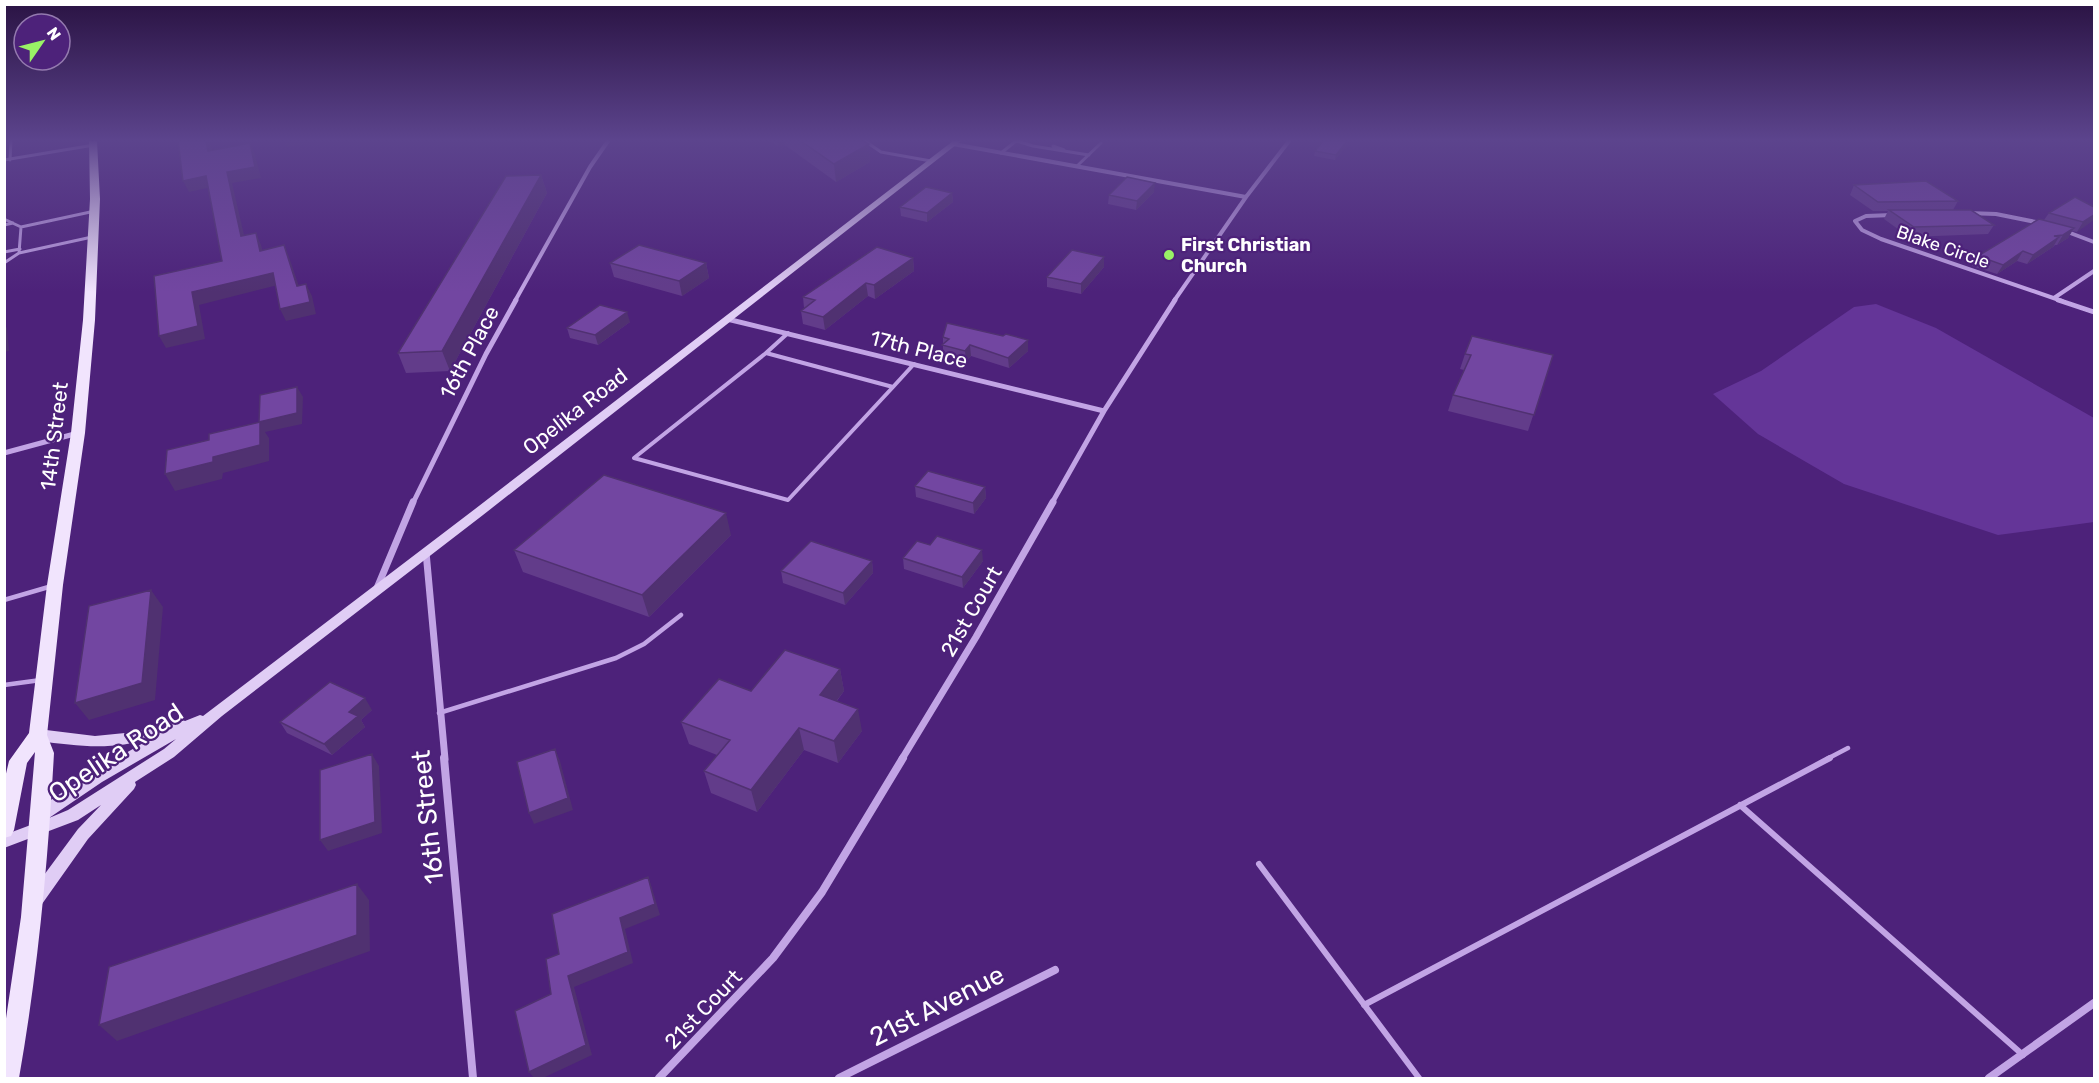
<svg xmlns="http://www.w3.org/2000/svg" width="2099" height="1083" font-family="Rubik,sans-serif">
<rect width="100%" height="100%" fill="#4d227a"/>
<path fill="#643598" d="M1876,304L1936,328L2094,418V522L1998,535L1844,484L1758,434L1713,394L1761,371L1854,307Z"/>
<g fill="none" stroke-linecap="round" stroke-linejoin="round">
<path stroke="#c2a4e5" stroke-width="3" d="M865,141L881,152L931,161
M1017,141L1033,146L1089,155
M1053,146L1064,150
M1001,153L1016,141
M4,160L94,145
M10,160L11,141
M1077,166L1101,143
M4,219L21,227
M4,225L13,223
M92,237L19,253L21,227L95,211
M4,252L20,249
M4,263L19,253"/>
<path stroke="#c2a4e5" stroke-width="4" d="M766,353L788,333
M766,353L893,387L788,500L634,458Z
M893,387L914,364"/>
<path stroke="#c2a4e5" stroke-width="4.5" d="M4,600L52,586
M4,685L41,680
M439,713L616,658L644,644L681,615
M1827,759L1848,748"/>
<path stroke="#c2a4e5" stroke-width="6" d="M1740,805L2023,1055
M1259,864L1419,1078
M1364,1005L1830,758"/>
<path stroke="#c2a4e5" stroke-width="4" d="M953,144L1246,197
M1968,213L1996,214L2041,223
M1892,215L1866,216L1855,221L1862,230L1881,239L2062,301
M2065,231L2094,242
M2054,298L2094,271
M515,301L590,167L608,141
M1174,301L1246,197L1289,141"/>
<path stroke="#c2a4e5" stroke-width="5" d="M2058,300L2094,312
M727,319L1104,411
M4,453L78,433
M413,503L486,354L516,300
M1052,503L1104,411L1175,300"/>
<path stroke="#c2a4e5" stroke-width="7" d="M426,552L445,759
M377,588L413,502
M902,759L976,637L1053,502"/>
<path stroke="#c2a4e5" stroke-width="8" d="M444,758L473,1078
M659,1078L773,958L822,892L903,758
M839,1078L1055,970
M1989,1078L2094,1003"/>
<path fill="#e0cdf5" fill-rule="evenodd" d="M953,141H961L483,515L222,716L174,757L135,782L136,785L134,789L88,839L42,904L36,906L30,904L28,899L30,894L78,829L101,805L78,820L4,848V835L36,823L33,822L30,817L33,812L91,773L152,738C111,751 79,746 38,741L33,739L31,735L33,731L38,729L95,736L135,732L179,718L185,721L200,715L203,716L475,509ZM176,739L164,749L68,810L49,818L102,782Z"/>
<path fill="#f1e4fd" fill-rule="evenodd" d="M89,141H97L100,199L95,320L85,433L63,585L47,735L54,753C48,862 38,970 19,1078H4V1032L21,917L35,752L27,763L14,830L11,836L4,838V782L9,761L29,733L47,585L71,433L83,320L90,199Z"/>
</g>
<path fill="#623c8a" d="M770,141H863L869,144L870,162L836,182L785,145L778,146Z
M1323,141H1350L1335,160L1314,156L1315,151Z
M541,175L547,193L450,371L406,373L398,353Z
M1854,185L1958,201L1953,210L1994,225L1988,234L1909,237L1884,219L1888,211H1873L1850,195Z
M1154,192L1136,210L1108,204L1109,195Z
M952,193L953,202L927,222L901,216L900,207Z
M2094,207L2077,232L2072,231L2068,238L2057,245H2055L2053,247L2027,264L2017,261L1997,274L1972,266L1978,256L2044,220L2049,213Z
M1104,257V267L1081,294L1047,287V277Z
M913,258L914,271L875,299L868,296L825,330L803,324L801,311L804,308L803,297Z
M610,263H706L709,278L682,296L614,277Z
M630,322L598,345L570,338L567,328Z
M1003,336L1028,340V351L1009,368L971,356L966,361L943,355V337Z
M1465,354L1553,355L1528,431L1448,411L1453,395L1464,370L1460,369Z
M915,486L985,487L986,498L974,514L916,497Z
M731,535L649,617L523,572L514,550Z
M903,558L983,561L963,588L904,569Z
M872,561L873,573L845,605L783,583L781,571Z
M840,669L844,691L837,701L862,731L838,763L804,750L757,812L711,793L704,771L717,755L689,744L681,722L751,691Z
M372,710L361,720L365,727L332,755L287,733L280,722Z"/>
<path fill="#503171" d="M206,141H209L211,145L213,162L208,151Z
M285,141H308L309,143L287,147Z
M777,141H784L785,145L778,146Z
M1347,141H1350L1335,160L1336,155Z
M250,143L255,154L261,178L232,183L247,248L241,236L227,172Z
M869,144L870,162L836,182L834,164Z
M541,175L547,193L450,371L442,351Z
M206,176L212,187L189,192L183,181Z
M1155,183L1154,192L1136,210L1137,201Z
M952,193L953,202L927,222V213Z
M2094,215V220L2077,232L2083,222Z
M2074,228L2068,238L2057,245L2063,235Z
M256,233L261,245L266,263L260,251Z
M2059,237L2053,247L2027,264L2033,255Z
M284,245L289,257L303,298L297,286Z
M2023,251L2017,261L1997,274L2003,265Z
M1104,257V267L1081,294V284Z
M913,258L914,271L875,299L874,285Z
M706,263L709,278L682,296L679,281Z
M273,273L278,285L199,305L205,339L166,348L159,336L192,292Z
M866,283L868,296L825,330L823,317Z
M306,284L312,296L316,314L286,321L280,309Z
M627,312L630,322L598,345L595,335Z
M4,324L7,328L9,351L4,352Z
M1028,340V351L1009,368L1008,358Z
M970,345L971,356L966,361L965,351Z
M297,387L303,397L302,424L265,432L269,438V461L223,473L222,479L175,491L165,474L213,457L259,422Z
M985,487L986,498L974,514L973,503Z
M726,513L731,535L649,617L642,595Z
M982,550L983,561L963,588L962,577Z
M872,561L873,573L845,605L843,593Z
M151,590L163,607L155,700L89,720L75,703Z
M840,669L844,691L824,717L820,695Z
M365,698L372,710L361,720L365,727L332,755L324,744L349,712Z
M858,709L862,731L838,763L834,741Z
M799,728L804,750L757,812L751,790Z
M555,749L560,761L573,810L534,824L529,813Z
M372,754L379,766L382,833L328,851L320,840Z
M648,877L652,888L660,915L625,929L633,963L574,987L592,1055L543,1078H534L529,1072L568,976L620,918Z
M357,884L369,900L370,951L117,1041L99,1025Z"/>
<path fill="#7246a1" stroke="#503171" stroke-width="1.5" d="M178,141H206L208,151L250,143L255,167L227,172L241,236L256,233L260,251L284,245L297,286L306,284L310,302L280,309L273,273L192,292L198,326L159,336L154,276L222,261L206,176L183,181Z
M801,141H863L869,144L834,164Z
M1323,141H1347L1336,155L1315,151Z
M541,175L442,351L398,353L506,176Z
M1127,177L1155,183L1137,201L1109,195Z
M1926,181L1958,201L1878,202L1854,185Z
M926,187L952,193L927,213L900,207Z
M2075,197L2094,207V215L2083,222L2049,213Z
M1889,210H1971L1994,225L1914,227Z
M2039,219L2074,228L2063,235L2054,236L2059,237L2033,255L2023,251L2003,265L1978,256Z
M639,245L706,263L679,281L610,263Z
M877,247L913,258L874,285L866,283L823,317L801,311L815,300L803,297Z
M1072,250L1104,257L1081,284L1047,277Z
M600,305L627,312L595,335L567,328Z
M947,323L1003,336L1006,334L1028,340L1008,358L970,345L965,351L942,345L949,339L943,337Z
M1472,336L1553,355L1534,415L1453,395L1471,355L1465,354Z
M297,387V413L259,422L260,395Z
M260,422V445L213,457V462L165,474L167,450L209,440V434Z
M928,471L985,487L973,503L915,486Z
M604,475L726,513L642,595L514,550Z
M937,536L982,550L962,577L903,558L917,541L930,545Z
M811,541L872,561L843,593L781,571Z
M151,590L142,683L75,703L89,606Z
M785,650L840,669L820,695L858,709L834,741L799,728L751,790L704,771L730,740L681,722L719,679L751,691Z
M330,682L365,698L349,712L358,716L324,744L280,722Z
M555,749L568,798L529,813L517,762Z
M372,754L375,822L320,840V770Z
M648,877L655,904L620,918L628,952L568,976L586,1045L529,1072L515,1011L551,994L546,959L559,954L552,914Z
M357,884V935L99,1025L109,967Z"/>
<linearGradient id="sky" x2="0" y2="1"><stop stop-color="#2a1343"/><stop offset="0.48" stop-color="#5c448d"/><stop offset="1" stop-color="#5c448d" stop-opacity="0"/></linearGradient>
<rect width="2099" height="292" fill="url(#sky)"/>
<circle fill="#99f166" stroke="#4d227a" stroke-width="2" cx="1169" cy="255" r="6"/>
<g text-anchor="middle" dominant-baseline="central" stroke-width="4.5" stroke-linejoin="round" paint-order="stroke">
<g font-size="18" font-weight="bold" fill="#fff" stroke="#4d227a" text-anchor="start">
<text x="1181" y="245">First Christian<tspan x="1181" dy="21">Church</tspan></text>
</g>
<g font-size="18" fill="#fff" stroke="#4d227a">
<text transform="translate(1943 247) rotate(19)">Blake Circle</text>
</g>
<g font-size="21" fill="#fff" stroke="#4d227a">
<text transform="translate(919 349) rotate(14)">17th Place</text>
<text transform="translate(469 352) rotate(-62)">16th Place</text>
<text transform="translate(575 411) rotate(-38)">Opelika Road</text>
<text transform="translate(54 436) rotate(-83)">14th Street</text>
<text transform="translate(971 611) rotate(-60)">21st Court</text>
<text transform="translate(703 1009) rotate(-46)">21st Court</text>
</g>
<g font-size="26" fill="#fff" stroke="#4d227a">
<text transform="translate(116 753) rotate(-34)">Opelika Road</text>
<text transform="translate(428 817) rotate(-96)">16th Street</text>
<text transform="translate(937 1006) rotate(-27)">21st Avenue</text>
</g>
</g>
<rect width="2099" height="1083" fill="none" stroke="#ffffff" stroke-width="12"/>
<g transform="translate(42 42) rotate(55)"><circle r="28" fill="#4d227a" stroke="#947aaf" stroke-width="1.5"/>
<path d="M0-4.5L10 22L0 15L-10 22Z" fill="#99f166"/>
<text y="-9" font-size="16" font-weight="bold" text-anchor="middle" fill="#ffffff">N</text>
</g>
</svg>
